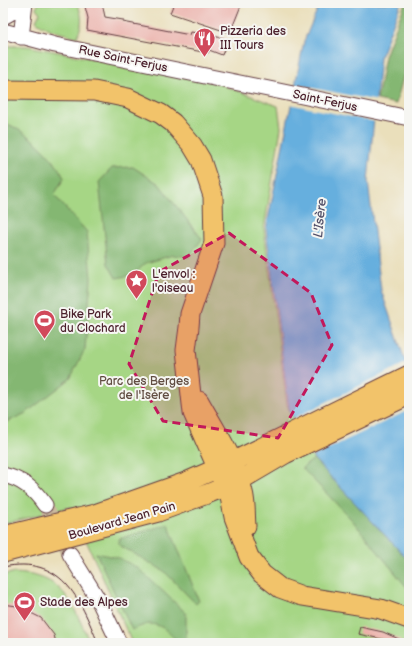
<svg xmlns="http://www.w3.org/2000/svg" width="412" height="646" font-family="'Balsamiq Sans',sans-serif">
<rect width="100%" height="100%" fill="#f6f6f2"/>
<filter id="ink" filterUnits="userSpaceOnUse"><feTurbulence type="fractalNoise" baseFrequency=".025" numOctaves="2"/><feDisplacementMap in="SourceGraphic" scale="8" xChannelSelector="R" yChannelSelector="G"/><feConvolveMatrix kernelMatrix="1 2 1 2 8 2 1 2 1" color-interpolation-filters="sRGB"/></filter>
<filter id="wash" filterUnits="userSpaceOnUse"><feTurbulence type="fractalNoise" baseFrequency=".012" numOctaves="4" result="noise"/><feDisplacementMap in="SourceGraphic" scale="16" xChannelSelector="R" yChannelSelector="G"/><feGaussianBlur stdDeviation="0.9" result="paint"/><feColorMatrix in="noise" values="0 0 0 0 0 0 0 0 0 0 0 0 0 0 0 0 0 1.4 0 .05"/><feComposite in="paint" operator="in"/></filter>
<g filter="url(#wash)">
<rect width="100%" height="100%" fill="#eadfbb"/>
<path fill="#a6d685" stroke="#787a58" d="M39,3H76C84,14 82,26 77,37C62,33 48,31 36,21L40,13L36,8Z
M3,46H27L217,83L278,106L281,128L264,229L287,405L314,459L409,561V643H132L71,507L3,524Z
M12,573C64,574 71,601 90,643H3V575Z"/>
<path fill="#84b772" stroke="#676b4e" d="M405,3H409V55L396,104L377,100L385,56Z
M3,122C27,131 53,155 64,178L54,195L87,232L91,279L85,349L70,379L26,413L3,424Z
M133,167L159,184L202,239L189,257L173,255L146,263L133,275L116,278L108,264L99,182L112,168Z
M314,459L409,561V590L352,520L302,468Z
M168,524L199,601L196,604L164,571L119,545V539Z
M96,553L119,558L138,568L186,613V643C171,643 170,625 150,624C145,624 137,628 132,630Z"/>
<path fill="#66afde" stroke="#586784" d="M320,3H401L380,58L368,181L381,290L409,372V561L314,459L289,409L266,229L304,41Z"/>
<path fill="#eadfbb" d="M293,84L378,101L376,122L289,104Z
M408,362L409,410L311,457L292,419Z"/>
<g id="blocks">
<path fill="#ebaea7" d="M84,3H102L105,17L123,20V22L190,35L191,32L228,39L222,55L209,50L208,53L87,30L88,18Z
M174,3H242L230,33L170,13Z
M3,604L17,606L41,618L54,635L56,643H3Z
M360,627L383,632L401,640L400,643L358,634Z"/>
</g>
</g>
<g filter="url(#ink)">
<use href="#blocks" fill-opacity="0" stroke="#623c41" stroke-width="1"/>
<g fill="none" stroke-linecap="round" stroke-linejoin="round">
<path stroke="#cab99e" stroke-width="15" stroke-dasharray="15 8" stroke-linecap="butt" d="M45,505L70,554"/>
<defs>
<path id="minor" d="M3,17L24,5
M3,31L55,45L409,118
M21,37L25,3
M3,475C22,479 34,489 45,505
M70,554L99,601L119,643"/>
<path id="major" d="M3,90L94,91L128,98L161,114L173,123L192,145L201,160L213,196L214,243L190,314L189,327L186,350L193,413L230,497L234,517L249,557L262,574L280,588L302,596L381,609L409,619
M199,401C215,430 236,460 243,492C246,503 245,515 246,526
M3,536L95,514L186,482L232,462L409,375
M3,553L158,512L207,494L239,481L285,454L409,395"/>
</defs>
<use href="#minor" stroke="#623c41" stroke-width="17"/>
<use href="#major" stroke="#623c41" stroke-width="21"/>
<use href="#minor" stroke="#fff" stroke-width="15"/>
<use href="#major" stroke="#f2c36a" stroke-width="19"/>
<path stroke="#4a1f2b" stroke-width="1" d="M3,567C62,555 79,597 98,643"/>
</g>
</g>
<path fill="#c2185b" fill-opacity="0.2" stroke="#c2185b" stroke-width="3" stroke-dasharray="8 5" stroke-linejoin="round" d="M229,233L311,293L332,345L278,438L163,421L129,364L159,272Z"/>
<defs>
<symbol id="restaurant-pin" viewBox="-11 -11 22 30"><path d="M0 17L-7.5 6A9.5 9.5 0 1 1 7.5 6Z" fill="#d1495b" stroke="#f6f6f2"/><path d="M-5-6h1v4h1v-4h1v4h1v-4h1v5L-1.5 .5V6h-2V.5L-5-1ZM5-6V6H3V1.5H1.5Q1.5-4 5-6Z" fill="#fff"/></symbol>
<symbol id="sight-pin" viewBox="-11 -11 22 30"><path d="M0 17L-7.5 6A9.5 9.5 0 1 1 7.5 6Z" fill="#d1495b" stroke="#f6f6f2"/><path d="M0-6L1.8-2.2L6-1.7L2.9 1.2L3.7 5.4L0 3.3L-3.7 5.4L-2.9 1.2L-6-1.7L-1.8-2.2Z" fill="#fff"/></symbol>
<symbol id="stadium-pin" viewBox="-11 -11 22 30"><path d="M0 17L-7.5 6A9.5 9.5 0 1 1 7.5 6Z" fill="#d1495b" stroke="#f6f6f2"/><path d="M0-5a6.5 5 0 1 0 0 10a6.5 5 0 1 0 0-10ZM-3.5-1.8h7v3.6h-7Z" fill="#fff"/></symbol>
</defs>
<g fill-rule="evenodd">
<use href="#restaurant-pin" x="192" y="26" width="25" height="34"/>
<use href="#sight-pin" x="124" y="268" width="25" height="34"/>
<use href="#stadium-pin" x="32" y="308" width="25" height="34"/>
<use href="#stadium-pin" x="12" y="590" width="25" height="34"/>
</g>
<g text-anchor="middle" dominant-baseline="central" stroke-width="4" stroke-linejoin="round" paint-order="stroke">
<g font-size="12" fill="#4a1f2b" stroke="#f6f6f2" text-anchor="start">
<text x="220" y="31">Pizzeria des<tspan x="220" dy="14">III Tours</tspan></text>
<text x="152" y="274">L'envol :<tspan x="152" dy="14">l'oiseau</tspan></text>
<text x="60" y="314">Bike Park<tspan x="60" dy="14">du Clochard</tspan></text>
<text x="40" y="602">Stade des Alpes</text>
</g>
<g font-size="12" fill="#4a1f2b" stroke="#f6f6f2">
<text transform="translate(123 59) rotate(12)">Rue Saint-Ferjus</text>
<text transform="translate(325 101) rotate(12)">Saint-Ferjus</text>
<text transform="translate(122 521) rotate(-16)">Boulevard Jean Pain</text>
</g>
<g font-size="12" fill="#614d42" stroke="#f6f6f2">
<text x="144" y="381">Parc des Berges<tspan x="144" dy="14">de l'Isère</tspan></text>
</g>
<g font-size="13" font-style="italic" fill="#54516a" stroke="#f6f6f2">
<text transform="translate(320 218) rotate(-84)">L'Isère</text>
</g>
</g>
<rect width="412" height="646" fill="none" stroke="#f6f6f2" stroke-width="16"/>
</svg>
